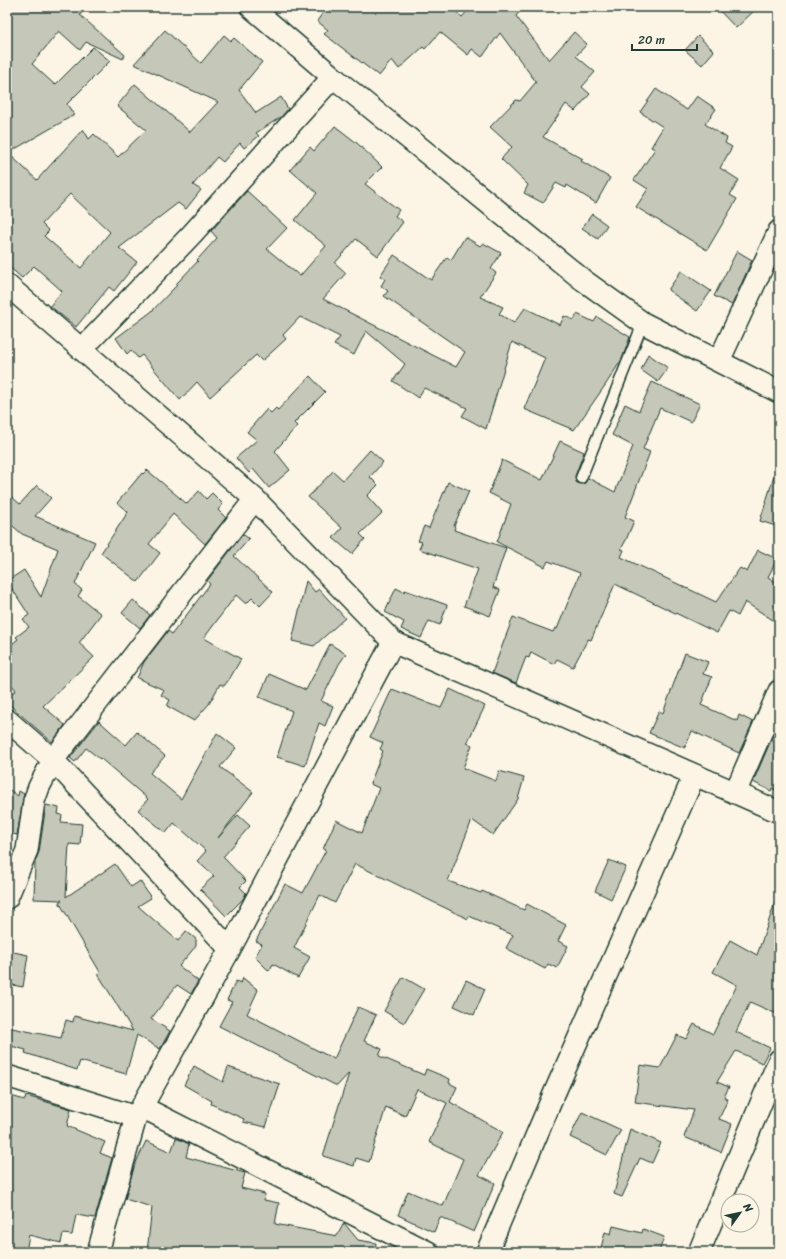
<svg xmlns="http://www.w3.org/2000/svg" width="786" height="1259" font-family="Sriracha,sans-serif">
<rect width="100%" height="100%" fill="#fcf5e5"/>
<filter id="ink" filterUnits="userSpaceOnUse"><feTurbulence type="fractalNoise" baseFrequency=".025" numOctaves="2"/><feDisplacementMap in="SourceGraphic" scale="8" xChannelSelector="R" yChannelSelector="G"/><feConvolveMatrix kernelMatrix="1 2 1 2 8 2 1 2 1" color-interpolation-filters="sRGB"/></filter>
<g filter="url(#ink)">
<path fill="#c5c7b9" stroke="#1f3d34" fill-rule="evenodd" d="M7,7H86L80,15L125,55L123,59L86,42L80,50L59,31L32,64L55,85L93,47L110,61L67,104L74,115L8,153L37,180L83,129L89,139L94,134L118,157L146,130L117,106L135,84L190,132L218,102L134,64L165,30L201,63L224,35L231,41L234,38L262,62L239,90L256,113L281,97L288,109L281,117L256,133L259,136L244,148L240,143L223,162L217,157L193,185L201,190L186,209L178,203L119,248L137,262L114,291L109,287L76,327L50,306L62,291L34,266L22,278L7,265ZM70,194L110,232L81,268L44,236L49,231L42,224Z
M327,7H450L462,17L471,7H524L516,16L549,60L574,32L587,44L576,56L595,72L582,87L590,94L575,111L566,104L543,137L583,159L581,161L610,178L596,203L567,185L566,188L556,183L543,203L524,193L528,185L501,159L512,147L490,127L516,100L520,101L536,82L500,33L482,57L472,49L468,55L440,32L425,49L423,47L399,69L392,60L379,76L324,34L328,30L317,21Z
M716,7H758L736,28Z
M698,36L714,51L702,65L685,50Z
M656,89L687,110L697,96L716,109L705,124L727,138L725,143L732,147L720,168L739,180L730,195L737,199L707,250L636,207L648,189L634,180L655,149L651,147L663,127L640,112Z
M335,126L357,143L382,167L365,184L399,210L395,216L403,222L378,256L356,239L335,263L346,273L323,299L456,367L465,352L384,296L388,291L381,286L385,279L380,276L394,255L431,280L447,257L451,260L465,237L480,246L483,243L501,253L491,269L496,273L480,297L503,307L499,314L514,323L525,308L560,325L564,316L574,320L577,314L594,322L597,317L630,337L622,359L606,384L574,430L524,409L545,358L512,342L486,429L462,416L467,408L424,388L418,398L393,381L405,364L366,331L354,355L334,345L340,337L300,317L283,335L286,339L262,361L256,355L210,397L197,382L180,400L142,355L138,358L131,350L127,354L116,338L151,312L177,285L176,284L198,261L197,260L217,238L211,231L247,191L287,228L267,249L300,276L326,246L295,220L317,193L290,170L310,147L314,151Z
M592,214L607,225L598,239L582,228Z
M737,251L752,260L732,305L714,296Z
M681,271L711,291L697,311L668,290Z
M648,354L668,368L658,382L641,370Z
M310,376L325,392L294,423L297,426L275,451L290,470L269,488L253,469L249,473L236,458L257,440L247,432L267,409L271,413L276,408L278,410Z
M652,382L700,404L691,422L660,408L643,449L650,452L625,517L634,521L626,540L621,549L624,550L621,557L716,602L740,568L747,572L758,550L777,559L768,577L779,584V624L745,602L738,616L729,611L717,633L615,584L591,640L588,639L573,667L557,659L554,664L531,652L529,658L526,657L516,683L492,673L513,617L553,632L555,628L557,629L580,573L548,561L545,567L497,542L511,504L489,493L502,460L542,480L560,441L584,452L575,476L576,482L582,484L585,483L588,478L615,492L633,446L612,435L617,425H616L625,404L639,411Z
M370,450L383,462L370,477L378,485L367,496L382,513L360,534L365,539L352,554L333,538L342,528L308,497L333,471L343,480Z
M147,470L187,504L199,491L206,499L212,493L223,504L218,510L226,518L205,544L173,514L149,544L160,553L138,582L101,553L128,512L117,503L142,473L143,474Z
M775,473L779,474V527L760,521Z
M448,482L469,491L454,526L455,527L454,530L506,548L493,587L500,590L490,616L464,606L478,569L419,549L422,542L418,541L424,526L429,528Z
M37,485L51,498L35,516L95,542L75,584L82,590L78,596L101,614L79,643L94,657L43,706L65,725L52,742L12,707L7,700V697L16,690L7,679V648L18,639L16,637L29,627L23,619L29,615L7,581L24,570L41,597L58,549L22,534L7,521V493L20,504Z
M243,534L249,539L234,556L273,592L260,606L252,598L246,604L236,595L204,638L241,659L230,678L224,686L220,684L209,704L194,721L167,706L170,700L161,695L164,690L137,678L144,662L168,631L172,634L210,584L207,581Z
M306,581L315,592L319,589L345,618L314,646L292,641Z
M396,588L404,592L405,590L447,605L440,625L429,621L421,638L401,629L404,622L385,612Z
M133,600L150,615L140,628L122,613Z
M330,644L346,654L339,664L321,701L333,706L325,726L319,723L305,766L277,757L292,711L259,697L269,674L306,690Z
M685,653L708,662L703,674L712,677L701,705L737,721L739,715L753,722L739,753L692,731L685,748L649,733L659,711L663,713Z
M392,689L441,708L450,689L485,706L467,743L472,745L463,768L496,781L499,771L524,778L518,799L493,835L472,820L448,881L481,893L482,891L524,910L527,904L566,925L558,941L568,946L557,968L548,964L545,969L506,948L513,935L469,916L468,919L355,864L335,903L320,895L294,948L310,957L298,978L273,964L269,971L255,957L262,944L256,941L285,884L303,893L326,850L323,849L336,820L362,833L379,788L370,784L383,751L380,749L383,743L370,737Z
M99,721L126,745L137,732L165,756L150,773L181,799L217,733L236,748L220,767L253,792L218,838L238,815L250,826L223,857L246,881L240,887L246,893L243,899L226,916L200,889L214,876L197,861L206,851L174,823L166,833L138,810L148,799L100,758V759L86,748L75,762L70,758Z
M775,731L779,733V792L772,788L771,791L753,782Z
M7,788L18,796L19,791L24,794L17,835L7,833Z
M46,805L59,808L58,814L62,815L61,822L82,824L80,845L69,844L66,897L115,864L131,887L140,881L151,898L138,906L178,941L186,931L196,939V946L179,966L198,981L191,994L177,985L151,1019L170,1031L160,1049L137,1035L126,1074L80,1061L77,1070L25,1053L26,1050L7,1045V1027L61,1038L66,1020L73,1022L74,1016L133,1031L98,974L100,972L59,902L62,900L34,899L35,862L39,852Z
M609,860L626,867L611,899L595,891Z
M776,900H779V1015L750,1002L736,1032L770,1048L762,1063L736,1051L717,1082L729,1087L724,1097L728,1099L719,1119L732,1124L721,1152L684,1137L694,1110L635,1102L640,1065L660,1068L677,1035L686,1039L694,1024L713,1034L737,985L713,972L730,940L757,955Z
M9,951L28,955L23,987L7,984V962Z
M403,977L424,989L404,1023L384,1011Z
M243,978L258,990L247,1014L334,1059L358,1007L376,1015L364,1041L382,1049L379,1056L424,1075L426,1069L450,1079L449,1083L457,1087L450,1102L503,1132L479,1175L495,1183L474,1232L440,1217L434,1232L398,1215L408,1191L443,1206L463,1159L429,1142L447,1103L417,1089L405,1116L386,1107L369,1162L356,1158L354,1166L323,1156L349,1073L337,1086L219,1026L232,1002L227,1000L236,981L241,983Z
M466,980L485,989L474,1015L454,1006Z
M194,1066L223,1082L228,1067L280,1084L266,1127L243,1122L244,1119L211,1104L212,1101L184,1085Z
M7,1095L25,1100L26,1096L71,1109L67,1126L105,1142L100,1153L112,1158L95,1218L76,1215L72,1235L63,1234L61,1243L29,1235L26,1252H7Z
M582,1112L621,1130L607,1155L570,1137Z
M630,1129L661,1143L652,1163L640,1158L622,1197L614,1194Z
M176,1138L189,1144L186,1157L245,1173L241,1188L265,1194L264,1200L279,1203L275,1224L337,1236L344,1223L358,1240L376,1243L375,1252H147L152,1207L125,1199L134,1167L146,1141L171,1152Z
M613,1226L642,1233L643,1229L664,1237L659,1252H600L605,1232L611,1234Z"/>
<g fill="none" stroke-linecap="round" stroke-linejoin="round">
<defs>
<path id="lane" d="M581,478L643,323"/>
<path id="street" d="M251,7L333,77L583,280L643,323L779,392
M7,285L255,499L393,642L779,812
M82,349L192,234L333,77
M719,361L779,231
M7,720L53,760L230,949
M735,793L779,691
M7,898L27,850L34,801L39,787L53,760L255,499
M7,1076L136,1117
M142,1107L428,1252
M98,1252L136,1117L230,949L393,642
M487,1252L554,1094L694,776
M699,1252L779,1060"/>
</defs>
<use href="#lane" stroke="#1f3d34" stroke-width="13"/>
<use href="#street" stroke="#1f3d34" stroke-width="24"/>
<use href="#lane" stroke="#fcf5e5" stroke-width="10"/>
<use href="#street" stroke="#fcf5e5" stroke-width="21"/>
</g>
</g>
<rect width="786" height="1259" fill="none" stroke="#fcf5e5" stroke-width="24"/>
<rect x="12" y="12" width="762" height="1235" fill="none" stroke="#1f3d34" stroke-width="1.5" filter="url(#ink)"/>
<g transform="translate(740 1213) rotate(57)"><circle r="19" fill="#fcf5e5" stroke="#a4ab9e"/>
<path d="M0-3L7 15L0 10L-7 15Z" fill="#1f3d34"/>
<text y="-6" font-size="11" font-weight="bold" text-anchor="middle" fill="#1f3d34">N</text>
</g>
<path d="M632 44v6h65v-6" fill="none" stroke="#1f3d34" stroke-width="2"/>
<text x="638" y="44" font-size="12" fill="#1f3d34" stroke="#fcf5e5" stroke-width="3" paint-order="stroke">20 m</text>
</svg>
